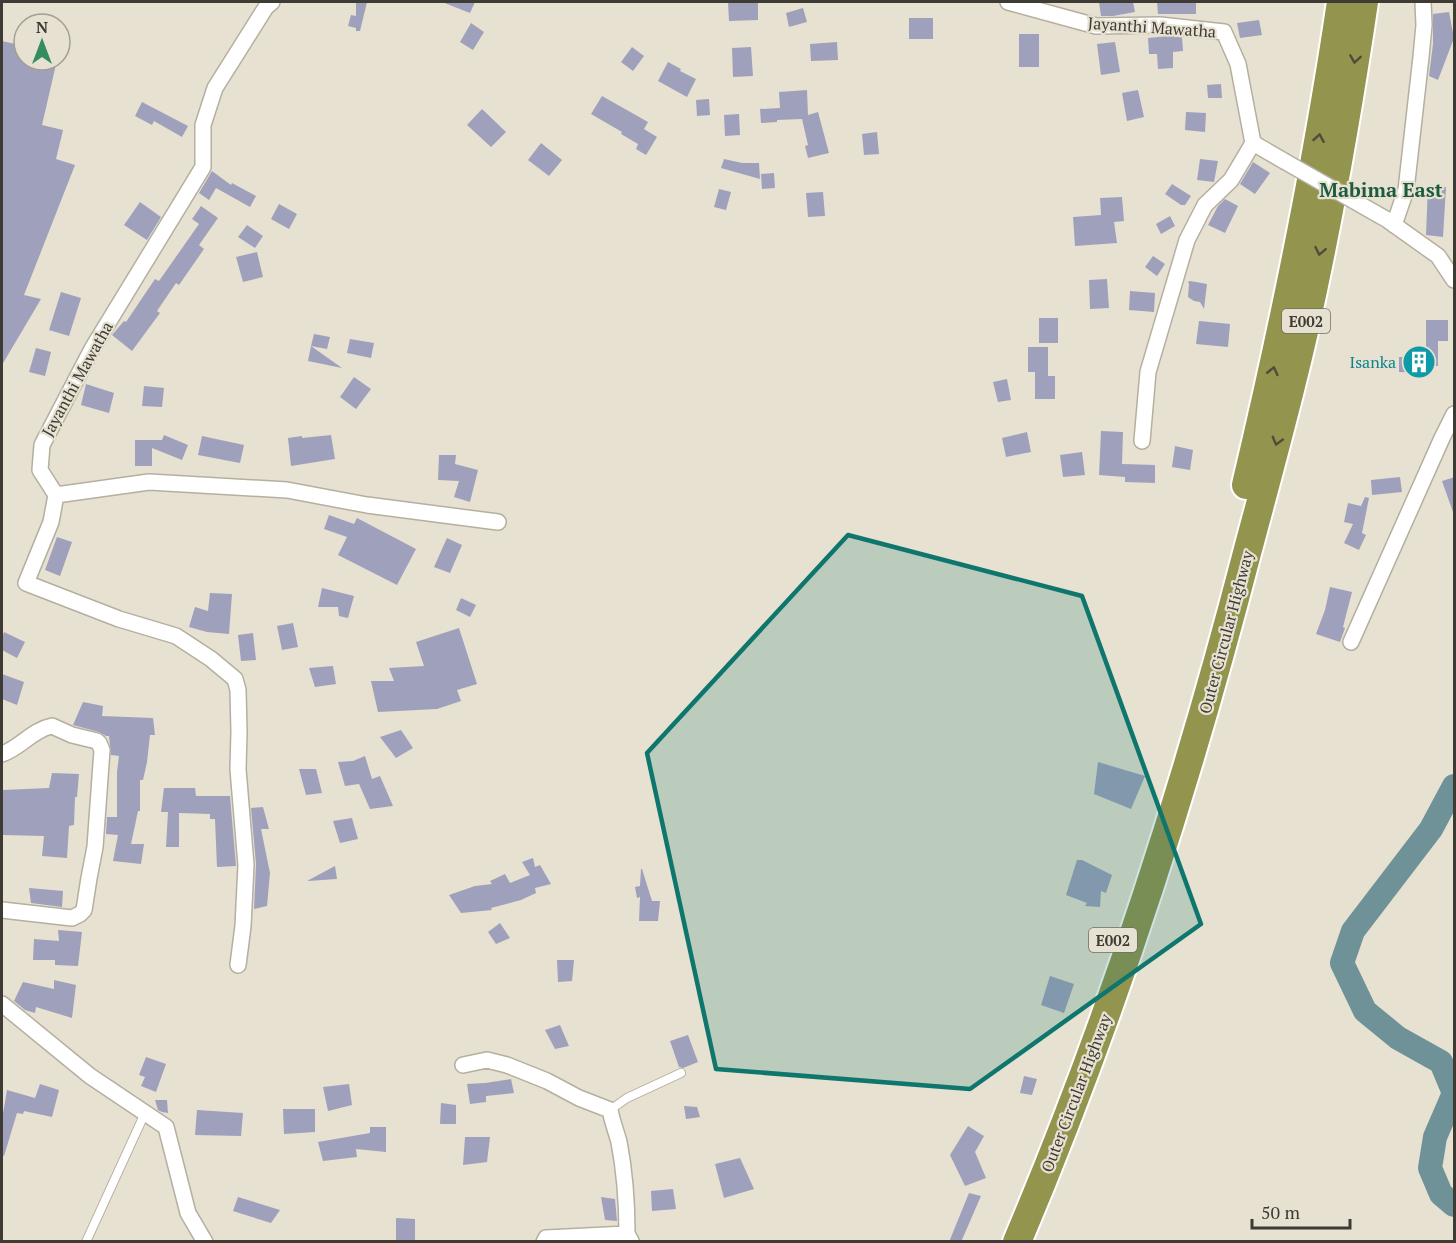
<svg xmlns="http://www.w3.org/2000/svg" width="1456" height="1243" font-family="'PT Serif',serif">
<rect width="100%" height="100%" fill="#e7e1d1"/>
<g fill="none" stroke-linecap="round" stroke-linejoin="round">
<path stroke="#6e9297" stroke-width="24" d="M1454,786L1431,829L1353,931L1342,963L1365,1011L1398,1038L1441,1062L1454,1093L1435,1137L1430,1168L1441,1194L1454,1205"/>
</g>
<path fill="#9fa0bc" d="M356,2H367L360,31H356V28L348,26L351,15L356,16Z
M442,2H475L470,13Z
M728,2H758V20L729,21Z
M1099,2H1133L1135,12L1113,16H1101Z
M1157,2H1196V14H1158Z
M803,8L807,22L789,27L786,13Z
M1449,12L1454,38L1438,80L1429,76L1433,44V14Z
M909,18H933V39H909Z
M1259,20L1262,35L1240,38L1237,23Z
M471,23L484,32L473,50L460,42Z
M1019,34H1039V67H1019Z
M1169,36L1182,37L1183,51L1173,52V68L1158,69L1157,54H1149L1148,38Z
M2,41L24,46V60H57L42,125L63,130L56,159L75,165L24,295L41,299L2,365Z
M837,42L838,60L811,61L810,44Z
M1115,42L1120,72L1101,75L1097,44Z
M632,47L644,56L633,71L621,62Z
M751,47L753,76L733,77L732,48Z
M668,62L681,69L680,71L696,79L687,97L658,81Z
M1221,84L1222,98H1208L1207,85Z
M807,90L808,115L818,112L829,153L808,158L805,146L808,145L802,119L777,120V122L761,123L760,109L780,108L779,92Z
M1138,90L1144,117L1127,121L1122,93Z
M602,96L648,122L644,129L657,137L646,155L636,149L638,144L621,134L622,132L591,114Z
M709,99L710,115L697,116L696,100Z
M142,102L188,126L182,137L154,121L152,125L135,116Z
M482,109L506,132L491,147L467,125Z
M1186,112L1206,113L1205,132L1185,130Z
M739,114L740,135L725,136L724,115Z
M877,132L879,154L864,155L862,134Z
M541,143L562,160L549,176L528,160Z
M724,159L742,163H759L760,179L721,168Z
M1200,159L1218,161L1214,182L1197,180Z
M1253,162L1270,173L1255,194L1240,184Z
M212,171L231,185L232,183L256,196L250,207L216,188L209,200L199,193Z
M774,173L775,188L762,189L761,174Z
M1172,184L1191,196L1185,205H1181L1165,194Z
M1428,186L1446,187L1443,237L1426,235Z
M719,189L731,192L726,210L714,207Z
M823,192L825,216L808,217L806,193Z
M1122,197L1124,221L1114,222L1117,243L1075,246L1073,217L1101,215L1100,198Z
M1225,199L1238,206L1225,233L1208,225L1218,206Z
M140,202L161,217L147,240L124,225Z
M279,204L297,214L289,229L271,219Z
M201,206L218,218L199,245L204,249L179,285L176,283L157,311L160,313L132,351L112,335L124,321L126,322L155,279L159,281L199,224L192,219Z
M1170,216L1175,226L1161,234L1156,224Z
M247,225L263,236L255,248L238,237Z
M257,252L263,277L243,282L236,257Z
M1153,256L1165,264L1157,276L1145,267Z
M1107,279L1109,308L1090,309L1089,280Z
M1190,281L1207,284L1204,309L1200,302L1194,301L1188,297L1189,284L1188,282Z
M1130,291L1155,293L1154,312L1129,310Z
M61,292L81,298L69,336L49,330Z
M1039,318H1058V343H1039Z
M1426,320H1448V341H1438V366H1427V373L1399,372V357H1426Z
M1199,321L1230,324L1228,347L1196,344Z
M314,334L330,337L327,349L311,346Z
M350,339L374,343L371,358L347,353Z
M311,346L342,368L308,361Z
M1028,347H1048V376H1055V399H1035V372H1028Z
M36,348L51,352L45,376L29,372Z
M354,377L371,389L356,409L340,397Z
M1007,379L1011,400L998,402L993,382Z
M86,384L114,393L109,413L81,405Z
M144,386L164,388L162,407L142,406Z
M1101,431L1123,432L1122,464L1155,465V483L1125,482V477L1099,475Z
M1027,432L1031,452L1006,457L1002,438Z
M164,435L188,445L182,460L152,448V466H135V440H162Z
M331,435L335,459L291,466L288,438L302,436V438Z
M202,436L244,445L240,463L198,455Z
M1175,446L1193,450L1190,470L1172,467Z
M1082,452L1085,475L1063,477L1060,455Z
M439,455H456L455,464L478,470L470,502L454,497L459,481L438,480Z
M1400,477L1402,492L1372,495L1371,480Z
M1455,477V511L1453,512L1442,481Z
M1365,497L1369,498L1362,533L1366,535L1359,550L1344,543L1353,524L1344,522L1348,503L1361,506Z
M329,515L354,524L357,518L416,549L397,585L338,555L347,537L324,529Z
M57,537L72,542L60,576L45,570Z
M447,538L462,545L450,573L434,567Z
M1330,587L1352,592L1343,627L1345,628L1340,642L1316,634L1325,610Z
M322,588L354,596L348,618L339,616L338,607H318Z
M210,593L232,594L229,634L207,632L189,627L195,607L208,611Z
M461,598L476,605L470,617L456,610Z
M293,623L298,647L282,650L277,626Z
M459,628L477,684L457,690L461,701L437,709L378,712L371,681H394L389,668L424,666L416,642Z
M4,632L25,642L17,658L2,650V638Z
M253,633L256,660L241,661L238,635Z
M333,666L336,684L315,687L309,668Z
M2,674L24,682L17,705L2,699Z
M83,702L103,706L102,716L153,718L155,735H150L147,762L143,780H140V811H138L131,844H144L141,864L113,861L118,835L106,834L107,817H117V772L119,756L111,755L109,736H106L99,732L73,725Z
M401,730L413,748L396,758L380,737Z
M365,756L372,779L380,776L393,806L370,809L359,784L345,786L338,762L353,761Z
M1098,762L1145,776L1131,809L1094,794Z
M299,769H316L322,793L306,795Z
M52,773L79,774L77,797H75L74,825L69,826L67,858L42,856L44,836L2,835L3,790L49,788Z
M164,788H195L196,796H230L236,866L217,867L215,819H210V814L179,813V847H166L168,812H161Z
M263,807L269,829H261L270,873L267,906L254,909L256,864L251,808Z
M352,818L358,839L340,843L333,821Z
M533,858L535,867L540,865L551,884L535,888L536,893L521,900L491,908L492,910L461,913L449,895L475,886L492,884L490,881L505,874L510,883L530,875L522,862Z
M1077,860H1082L1112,875L1106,893L1101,891L1100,907L1085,906L1087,903L1066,895Z
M335,866L337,879L307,881Z
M641,869H642L652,901H660L658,921H639L640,897L637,898L635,887L640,886Z
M29,888L63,891L62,907L31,903Z
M500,923L510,938L496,944L488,932Z
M58,930L82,932L78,966L55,965V960H33L34,939L59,941Z
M557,960H574L572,981L558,982Z
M1050,976L1074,984L1064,1013L1041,1005Z
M54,980L76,985L72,1018L36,1007L35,1013L25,1010L14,1001L23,982L54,989Z
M560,1025L569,1046L555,1049L545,1030Z
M688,1035L698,1062L683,1068L679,1067L670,1041Z
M146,1057L166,1064L156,1092L141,1086L145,1077L139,1075Z
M1024,1076L1037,1079L1032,1095L1020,1093Z
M511,1079L514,1093L486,1096V1102L470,1104L467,1084L485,1083Z
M40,1084L59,1090L52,1117L24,1111L23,1114L17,1113L4,1156L2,1155V1119L7,1090L35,1098Z
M349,1084L352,1105L328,1111L323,1087Z
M155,1100H167L168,1113L162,1112L158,1110Z
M441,1103L456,1105V1124H440Z
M684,1106L697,1107L700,1117L686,1119Z
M283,1109H315V1132L284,1134Z
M197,1110L243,1113L241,1136L195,1135Z
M968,1126L984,1136L975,1152L986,1178L965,1186L950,1155Z
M370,1127H386V1152L356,1149L357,1157L323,1161L318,1142L370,1133Z
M465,1137H490L487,1162L463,1165Z
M740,1158L754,1189L724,1198L715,1164Z
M673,1189L676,1209L652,1211L651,1191Z
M969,1193L981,1196L961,1242H949Z
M238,1197L280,1210L271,1223L233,1211Z
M601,1197L615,1199L617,1221L605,1220Z
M396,1218L415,1219V1242H396Z"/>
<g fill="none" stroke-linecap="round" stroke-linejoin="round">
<defs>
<path id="lane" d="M610,1110L627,1098L681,1073
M86,1242L145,1113"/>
<path id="street" d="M272,2L266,7L215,88L203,125V167L92,349L42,445L40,470L56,495L149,482L287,490L367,505L498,522
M1008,2L1096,26L1160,25L1224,32L1238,64L1253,143L1284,161
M1386,219L1438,256L1454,280
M1394,225L1406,190L1421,57L1424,25L1423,2
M1142,441L1148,372L1187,240L1205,205L1231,180L1253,143
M56,495L51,522L26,583L119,619L176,636L211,659L235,679L238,690L239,732L238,769L246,865L243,926L238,965
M1351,642L1442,438L1454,414
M2,754C20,748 32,730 52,726L72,735L97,741L99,743L102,750L95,847L89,878L84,910L80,914L72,918L2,910
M2,1004L90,1076L166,1127L188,1213L205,1242
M463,1065L487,1060L507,1065L547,1081L579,1098L610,1110C612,1121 616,1131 619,1142C625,1173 627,1203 627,1234
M544,1242L546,1238L627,1234L631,1241"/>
<path id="highway" d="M1246,485C1284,325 1317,164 1341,2
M1017,1242C1112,1018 1186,788 1247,553C1267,478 1288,403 1305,327C1329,219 1348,110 1364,2"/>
</defs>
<use href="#lane" stroke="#b5afa0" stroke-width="10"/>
<use href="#street" stroke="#b5afa0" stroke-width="18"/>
<use href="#highway" stroke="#fff" stroke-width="32"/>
<use href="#lane" stroke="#fff" stroke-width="8"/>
<use href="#street" stroke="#fff" stroke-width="15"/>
<use href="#highway" stroke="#93944e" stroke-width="28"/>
<defs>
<path id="street-bridge" d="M1284,161L1384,218"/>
</defs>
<use href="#street-bridge" stroke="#b5afa0" stroke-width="18" stroke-linecap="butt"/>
<use href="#street-bridge" stroke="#fff" stroke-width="15"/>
</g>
<defs><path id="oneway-chevron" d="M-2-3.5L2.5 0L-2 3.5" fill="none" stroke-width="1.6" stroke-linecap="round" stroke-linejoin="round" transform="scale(1.5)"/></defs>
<g stroke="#4f4d3a">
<use href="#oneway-chevron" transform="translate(1355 59) rotate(99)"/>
<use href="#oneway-chevron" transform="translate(1319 138) rotate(-80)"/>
<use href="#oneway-chevron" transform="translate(1320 251) rotate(101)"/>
<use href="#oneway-chevron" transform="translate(1273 371) rotate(-77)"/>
<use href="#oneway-chevron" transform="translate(1277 441) rotate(105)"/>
</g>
<path fill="#0f766e" fill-opacity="0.2" stroke="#0f766e" stroke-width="4.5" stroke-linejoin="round" d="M848,535L1082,596L1201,924L970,1089L716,1069L647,753Z"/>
<defs>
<symbol id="building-disc" viewBox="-11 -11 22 22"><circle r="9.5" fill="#0f9aa8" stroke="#e7e1d1"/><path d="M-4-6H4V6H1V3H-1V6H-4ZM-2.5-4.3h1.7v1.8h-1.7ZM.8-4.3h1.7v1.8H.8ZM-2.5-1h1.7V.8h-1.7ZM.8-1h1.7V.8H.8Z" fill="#fff"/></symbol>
</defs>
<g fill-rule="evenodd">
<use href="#building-disc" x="1400" y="343" width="38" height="38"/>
</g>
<g text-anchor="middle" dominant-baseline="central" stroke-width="4.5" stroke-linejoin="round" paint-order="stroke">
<g fill="#e7e1d1" stroke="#716d64" stroke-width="1.5">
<rect x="1282" y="309" width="48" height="24" rx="4.5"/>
<rect x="1089" y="928" width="48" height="24" rx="4.5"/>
</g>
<g font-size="15" font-weight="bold" fill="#3e3b35">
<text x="1306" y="321">E002</text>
<text x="1113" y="940">E002</text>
</g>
<g font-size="16" fill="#3e3b35" stroke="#e7e1d1">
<text transform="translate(1152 27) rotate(4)">Jayanthi Mawatha</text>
<text transform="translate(77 379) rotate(-61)">Jayanthi Mawatha</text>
<text transform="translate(1226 632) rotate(-75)">Outer Circular Highway</text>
<text transform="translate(1076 1093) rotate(-69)">Outer Circular Highway</text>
</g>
<g font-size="16" fill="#0d838f" stroke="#e7e1d1" text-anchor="end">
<text x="1396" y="362">Isanka</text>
</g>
<g font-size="20" font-weight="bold" fill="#1d5b3e" stroke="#e7e1d1">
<text x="1381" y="189">Mabima East</text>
</g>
</g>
<rect width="1456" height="1243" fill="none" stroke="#3e3b35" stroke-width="6"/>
<g transform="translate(42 42)"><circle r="28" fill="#e7e1d1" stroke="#a39f93" stroke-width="1.5"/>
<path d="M0-4.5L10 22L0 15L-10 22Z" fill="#338c62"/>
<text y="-9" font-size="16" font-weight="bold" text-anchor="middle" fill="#3e3b35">N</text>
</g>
<path d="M1252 1219v9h98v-9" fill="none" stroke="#3e3b35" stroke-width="3"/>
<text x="1261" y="1219" font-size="18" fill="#3e3b35" stroke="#e7e1d1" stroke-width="4.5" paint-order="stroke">50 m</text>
</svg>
